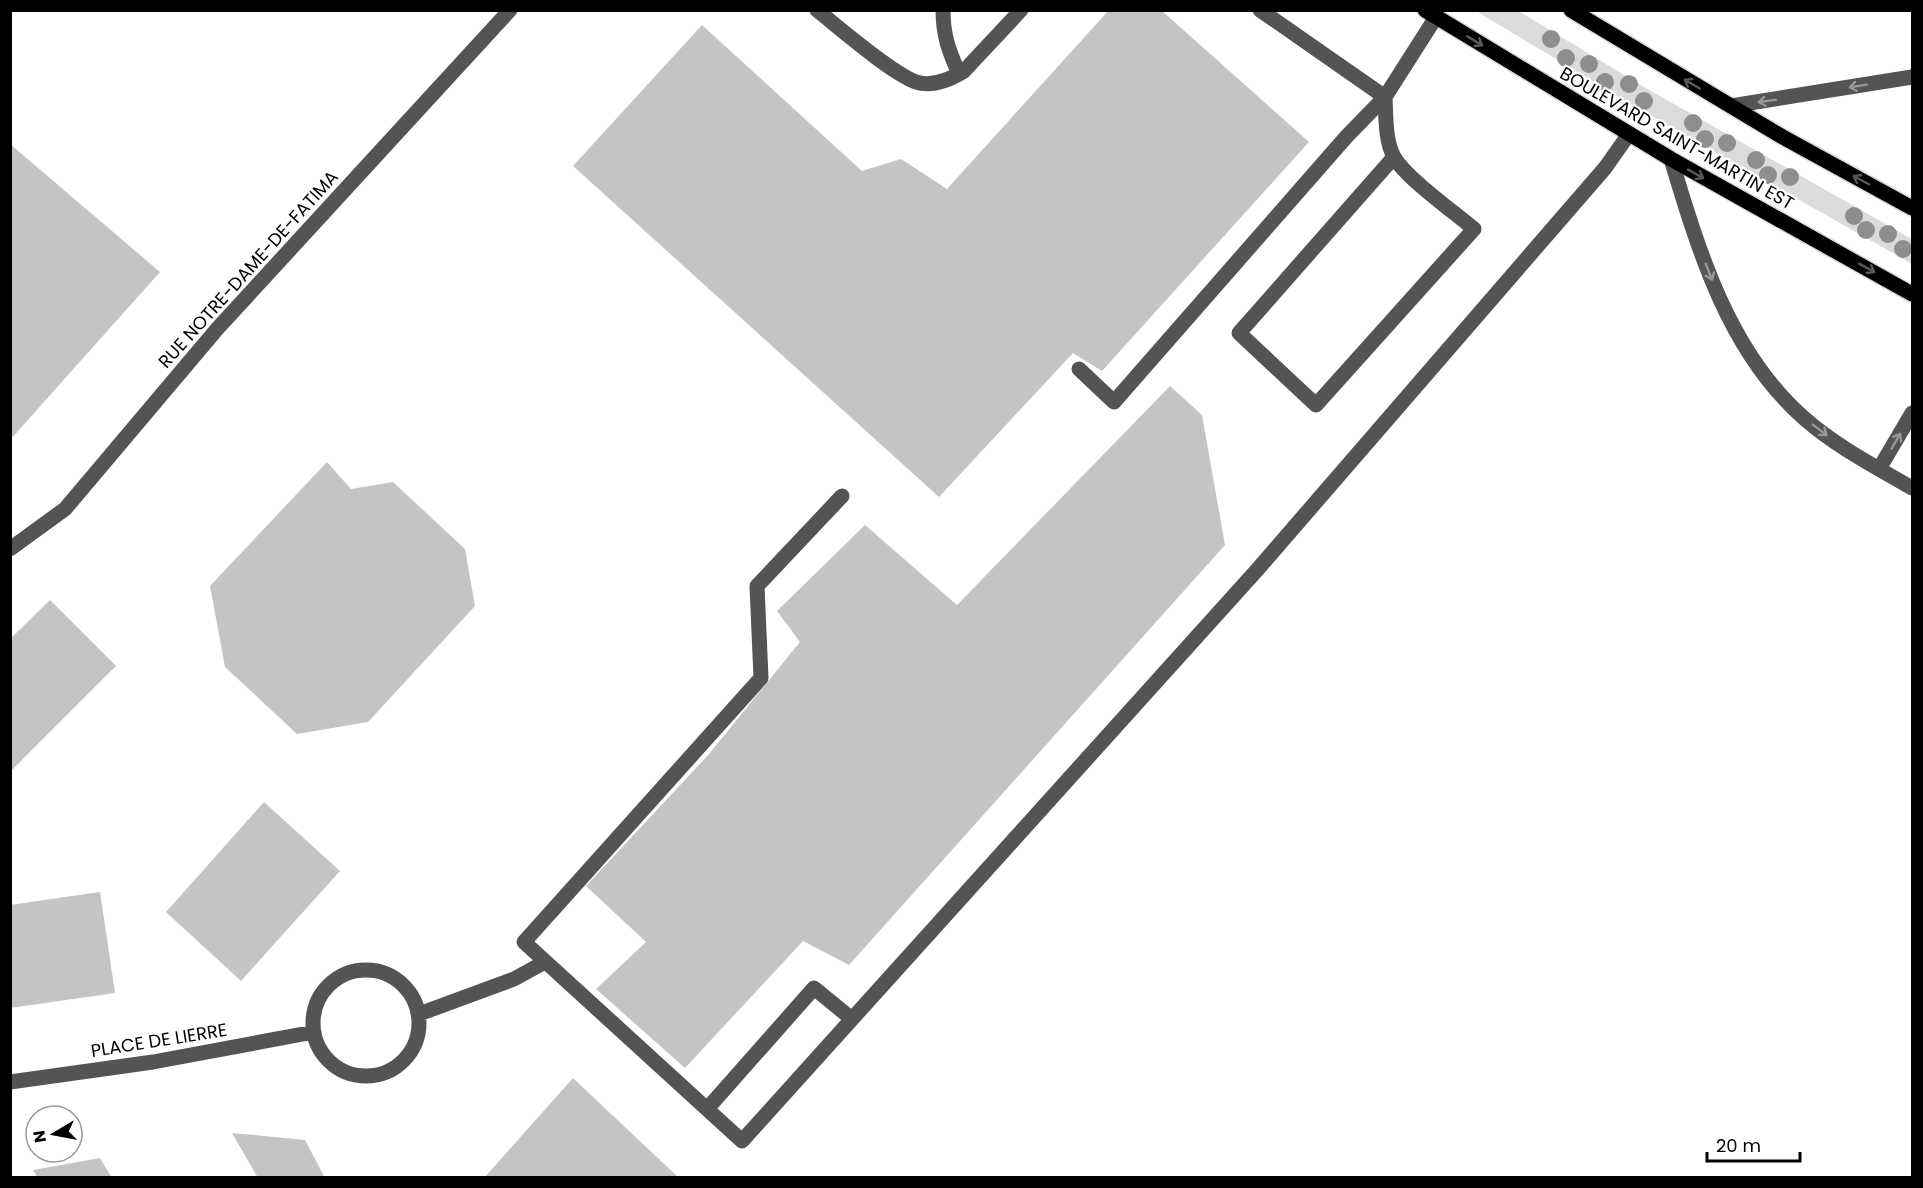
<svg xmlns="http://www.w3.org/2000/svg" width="1923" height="1188" font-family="Poppins,sans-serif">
<rect width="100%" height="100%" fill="#fff"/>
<path fill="#dbdbdb" d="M1476,11H1518L1644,87L1912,239V264L1629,103Z"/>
<path fill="#c4c4c4" d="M1109,10H1161L1309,142L1102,371L1073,353L939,497L573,166L702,25L862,171L901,159L947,189Z
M10,144L160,272L10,440Z
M1170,386L1202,415L1225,545L849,965L803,941L685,1068L596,989L646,942L586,886L709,754L800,642L777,611L865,525L957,605Z
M327,462L351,489L393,482L465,549L475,606L368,722L297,734L225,667L210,586Z
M50,600L116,666L10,772V639Z
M264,802L340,871L241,981L166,912Z
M100,892L115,993L10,1008V905Z
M573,1078L679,1178H484Z
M232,1133L305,1140L325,1178H258Z
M100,1158L112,1178H38L33,1170Z"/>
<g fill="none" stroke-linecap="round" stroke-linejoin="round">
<defs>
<path id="major" d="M1425,10L1671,159L1912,294
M1571,10L1781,136L1912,208"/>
</defs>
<use href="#major" stroke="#dbdbdb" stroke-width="18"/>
<path stroke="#545454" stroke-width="15" d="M817,10C838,27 898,79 920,83C936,86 951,79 964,71L1021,10
M943,10C943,36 949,51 959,74
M1260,10L1385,97L1436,17
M1385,97C1386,116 1385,141 1394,157C1406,178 1454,212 1474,229L1316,405L1239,333L1394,157
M1731,106L1912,77
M1671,159C1699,252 1729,353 1805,419C1837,447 1876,467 1912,488
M1079,369L1114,402L1347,136L1385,97
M1879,469L1912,413
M842,496L757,586L761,678L524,942L742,1141L1257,570L1605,168L1629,134
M10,549L65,509L217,329L510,10
M313 1023a53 53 0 1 1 106 0a53 53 0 1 1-106 0Z
M419,1014L514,979L545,962
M10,1082L153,1062L314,1032
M707,1109L814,988L852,1019"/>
<use href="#major" stroke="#000" stroke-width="15"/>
</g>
<g fill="#8e8e8e">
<circle cx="1551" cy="39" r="9"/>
<circle cx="1566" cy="58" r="9"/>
<circle cx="1589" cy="64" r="9"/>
<circle cx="1605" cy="82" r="9"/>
<circle cx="1629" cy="84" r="9"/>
<circle cx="1644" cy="101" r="9"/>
<circle cx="1693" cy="123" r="9"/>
<circle cx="1705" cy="139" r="9"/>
<circle cx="1727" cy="143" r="9"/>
<circle cx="1756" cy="160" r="9"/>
<circle cx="1768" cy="175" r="9"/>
<circle cx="1790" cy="177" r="9"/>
<circle cx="1854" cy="216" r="9"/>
<circle cx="1866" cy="230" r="9"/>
<circle cx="1888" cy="234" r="9"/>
<circle cx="1903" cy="249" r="9"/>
</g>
<defs><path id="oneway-shaft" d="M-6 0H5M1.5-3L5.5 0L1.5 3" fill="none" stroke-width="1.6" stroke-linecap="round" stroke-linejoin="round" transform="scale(1.5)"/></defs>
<g stroke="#595959">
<use href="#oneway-shaft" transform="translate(1475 41) rotate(31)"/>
<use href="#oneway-shaft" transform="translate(1692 84) rotate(-150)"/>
<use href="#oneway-shaft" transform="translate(1696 174) rotate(29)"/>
<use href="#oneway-shaft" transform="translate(1861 180) rotate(-152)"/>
<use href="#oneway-shaft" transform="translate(1867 268) rotate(29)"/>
</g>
<g stroke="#989898">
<use href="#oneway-shaft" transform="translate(1858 86) rotate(171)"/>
<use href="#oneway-shaft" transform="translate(1767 101) rotate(171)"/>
<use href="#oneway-shaft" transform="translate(1709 272) rotate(68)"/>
<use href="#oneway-shaft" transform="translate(1820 430) rotate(37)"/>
<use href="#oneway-shaft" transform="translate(1896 441) rotate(-60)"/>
</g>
<g text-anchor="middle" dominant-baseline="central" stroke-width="4.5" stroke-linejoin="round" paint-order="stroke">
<g font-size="18" fill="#000" stroke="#fff">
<text transform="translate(1677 138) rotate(30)">BOULEVARD SAINT-MARTIN EST</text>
<text transform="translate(248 269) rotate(-48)">RUE NOTRE-DAME-DE-FATIMA</text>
<text transform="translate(159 1040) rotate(-9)">PLACE DE LIERRE</text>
</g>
</g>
<rect width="1923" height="1188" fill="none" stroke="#000000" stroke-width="24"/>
<g transform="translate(54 1134) rotate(260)"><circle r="28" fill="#ffffff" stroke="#999999" stroke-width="1.5"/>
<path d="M0-4.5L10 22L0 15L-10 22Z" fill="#000000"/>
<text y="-9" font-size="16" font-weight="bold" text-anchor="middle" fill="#000000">N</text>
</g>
<path d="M1707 1152v9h93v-9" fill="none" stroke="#000000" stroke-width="3"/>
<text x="1716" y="1152" font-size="18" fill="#000000" stroke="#ffffff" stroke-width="4.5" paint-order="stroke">20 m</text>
</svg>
